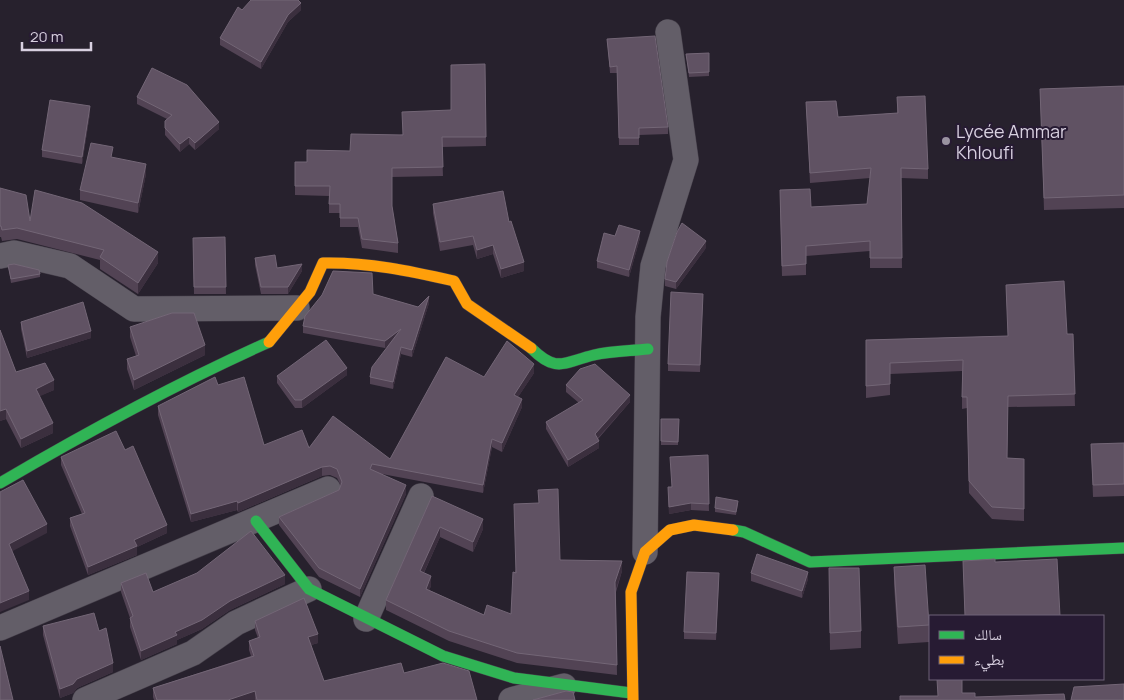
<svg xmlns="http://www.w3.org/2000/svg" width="1124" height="700" font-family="Manrope,'Noto Naskh Arabic',sans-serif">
<rect width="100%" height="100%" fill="#27212d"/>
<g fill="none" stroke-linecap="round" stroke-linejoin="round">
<defs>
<path id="street" d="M0,256L14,253L70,266L134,309L297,308
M645,552L648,317L653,266L686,160L668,32
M366,619L421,496
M0,628L328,489
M85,700L193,653L236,623L309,589
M511,700L564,686"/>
<path id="fast" d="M531,348C557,374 564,362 594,355C611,351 630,351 648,349
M0,483C87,432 177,383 269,342
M256,521L309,589L443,656L514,678L631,693
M733,530L744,532L810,562L1124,548"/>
<path id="slow" d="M269,342L310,292L323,263C368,262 410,271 454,281L467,304L531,348
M633,700L631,592L645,552L670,530L694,525L733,530"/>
</defs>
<use href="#street" stroke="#443e49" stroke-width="26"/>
<use href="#fast" stroke="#443e49" stroke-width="12"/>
<use href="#slow" stroke="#443e49" stroke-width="12"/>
<use href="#street" stroke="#635e68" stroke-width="25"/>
<use href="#fast" stroke="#30b455" stroke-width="11"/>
<use href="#slow" stroke="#ff9f0a" stroke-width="11"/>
</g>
<path fill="#524354" d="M242,10H301L288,22L261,69L220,45V38Z
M607,39L668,127V134L639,135V145H619L617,73H610Z
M709,53V76L689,77L686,54Z
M485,64L486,146L442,147L443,176L392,177V207L398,243V253L362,248L358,227H340V213H329V196L295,195V162H307L350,151L403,134L451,110Z
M1124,86V208L1044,210L1040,89Z
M137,97L219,129L195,150L189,144L180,152L165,135V121L167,119L137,104Z
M897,97L928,169V179L901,178L902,268H870V251L806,256V275L782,276L780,200L811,207L867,204L870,178L810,183L806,102L838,117L897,113Z
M90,113L82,164L42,157V150Z
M113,157L146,174L138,213L80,200V190Z
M0,188L30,221L158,263L138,294L100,269V260L17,239L2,241L1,237H0Z
M433,204L509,222L524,271L501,278L493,254L477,259L473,245L440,251L433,213Z
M615,236L640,238L629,277L597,268V261Z
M225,237L226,294H194L193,238Z
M706,248L676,289L665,286V279Z
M255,258L277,268L302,271L288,294H261L255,265Z
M8,265L40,274V277L11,283Z
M1006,285L1067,334H1073L1075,406L1008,407L1007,458L1024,459V521L992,519L969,493L967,408L962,409V371L890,374V395L866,398V340L1008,336Z
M373,294L418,307L429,303L412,357L401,354L393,389L370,384V377L389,344L385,348L303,333V326L322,295Z
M703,294L700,372L668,371V364Z
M21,322L91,338L27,358L21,329Z
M130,327L205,355L134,390L127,369V359L136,356L130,337Z
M0,330L16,372L54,390L39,396L53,433L21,448L6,419L0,421Z
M534,373L518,397L522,407L502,452L492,447L483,493L382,474L406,494L360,597L319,577L279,525V517L339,490L341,486L337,478L330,475L322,476L238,512L237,510L191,522L158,415V406L218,385L264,445L309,448L390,459L484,377Z
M347,375L302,408H295L277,383V376Z
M566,385L630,402L598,439L599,448L568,467L546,429V422L579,403L566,392Z
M661,419H679L678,445H661Z
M1124,443V496L1093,497L1091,444Z
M125,450L167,533L137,547V555L88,575L70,526V518L82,514L61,465V457Z
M708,455L709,511L691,510L669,514L668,487H671Z
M538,490L560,560L622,571L616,592L617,675L517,663L449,641L386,610V600L432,496L483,529L473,552L440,537L424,573L431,586L429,590L484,615L511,614L515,572L539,503Z
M738,504L736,515L715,512V508Z
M963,561L995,562L1060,616H965Z
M894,567L929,625V642L898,644L894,584Z
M829,568L861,631V648L830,650Z
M751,573L808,579L802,598L751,581Z
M719,580L716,640L684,639V632Z
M121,583L153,592L285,584L230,610L202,629L177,640V644L141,660L130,627V618L121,592Z
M255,621L318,643L311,645L324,681L404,673L477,700H154L153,697V688L251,656L249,650V641L258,638L255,630Z
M43,626L99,631L113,672L77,688L73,693L60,698L43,635Z"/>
<path fill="#3b2f3e" d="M301,3V10L288,22L261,69V62L288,15Z
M90,106V113L82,164V157Z
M219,122V129L195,150V143Z
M189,137V144L180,152V144Z
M146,164V174L138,213V203Z
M640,231V238L629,277V270Z
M706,241V248L676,289V282Z
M493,245V254L477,259V250Z
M158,252V263L138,294V283Z
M524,262V271L501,278V269Z
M302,264V271L288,294V287Z
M429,296V303L412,357V350Z
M401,329V336L385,348V341Z
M91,331V338L27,358V351Z
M205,345V355L134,390V380Z
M401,347V354L393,389V382Z
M534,364V373L514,403V395Z
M347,368V375L302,408V400Z
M54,380V390L36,398V389Z
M630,395V402L595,441V434Z
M522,399V407L502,452V443Z
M6,409V419L0,421V411Z
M53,423V433L21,448V439Z
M492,439V447L483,493V485Z
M599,441V448L568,467V460Z
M322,467V476L238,512V503Z
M406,485V494L360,597V589Z
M237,501V510L191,522V514Z
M691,503V510L669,514V507Z
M483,519V529L473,552V542Z
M47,524V533L9,553V544Z
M167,525V533L137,547V555L88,575V567L134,540Z
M440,527V537L420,581V571Z
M622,561V571L615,592V582Z
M808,572V579L802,598V591Z
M285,575V584L230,610L202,629L177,640V644L141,660V651L230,601Z
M431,576V586L426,599V589Z
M29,591V600L0,612V603Z
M318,634V643L308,646V637Z
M113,663V672L77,688L73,693L60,698V689L77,679Z
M255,691V700H228Z"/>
<path fill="#605263" stroke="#736676" d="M251,0H298L301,3L288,15L261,62L220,38L238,7L242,10Z
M655,36L668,127L639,128V138H619L617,66L610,67L607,39Z
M709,53V72L689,73L686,54Z
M485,64L486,137H442L443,167L392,168V206L398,243L362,239L358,218H340V204H329L330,186H295V162H307V150L350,151L351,134L403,135L402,112L451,110V65Z
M152,68L187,85L219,122L195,143L189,137L180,144L165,128V121L172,115L137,97Z
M1124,86V195L1044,198L1040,89Z
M925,96L928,169L901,168L902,258H870V241L806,246V264L782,266L780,190L810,189L811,207L867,204L871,168L810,173L806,102L836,101L838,117L898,113L897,97Z
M50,100L90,106L82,157L42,150Z
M91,143L113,147L111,157L146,164L138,203L80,190Z
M0,188L26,195L30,221L35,190L82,203L158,252L138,283L100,257L104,250L17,228L2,230L1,226H0Z
M503,191L509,222L511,221L524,262L501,269L493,245L477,250L473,236L440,242L433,204Z
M682,223L706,241L676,282L665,279L667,262L677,232Z
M619,225L640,231L629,270L597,261L604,233L615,236Z
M225,237L226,287H194L193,238Z
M275,255L277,268L302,264L288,287H261L255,258Z
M14,264L39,270L40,274L11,279L8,265Z
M333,271L372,273L373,294L418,307L429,296L412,350L401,347L393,382L370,377L372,367L401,329L385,341L303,326L305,316L322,295Z
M1064,281L1067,334H1073L1075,394L1008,396L1007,458L1024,459V509L992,507L969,481L967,397H962L963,360L890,363V384L866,386V340L1008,336L1006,285Z
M671,292L703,294L700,365L668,364Z
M83,302L91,331L27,351L21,322Z
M172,313H194L205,345L134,380L127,359L139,355L130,327Z
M0,330L16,372L45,363L54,380L36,389L53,423L21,439L6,409L0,411Z
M326,340L347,368L302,400H295L277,376Z
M507,341L534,364L514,395L522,399L502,443L492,439L483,485L372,464L370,469L406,485L360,589L319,568L279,517L339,490L342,482L337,469L330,466L322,467L238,503L237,501L191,514L158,406L215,377L218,385L244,377L264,445L302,430L309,448L333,416L390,459L446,357L484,377Z
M595,364L630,395L595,434L599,441L568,460L546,422L583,400L566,385L580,369Z
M661,419H679L678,442L661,441Z
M116,431L125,450L133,446L167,525L134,540L137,546L88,567L70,518L85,513L61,457Z
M1124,443V484L1093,485L1091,444Z
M708,455L709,504L691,503L669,507L668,487H672L670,457Z
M23,480L47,524L9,544L29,591L0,603V492Z
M558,489L560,560L622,561L615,582L617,665L517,653L449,631L386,600L432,496L483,519L473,542L440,527L420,571L431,576L426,589L484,615L487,605L511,614L513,572L516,573L514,504L539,503L538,490Z
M716,497L738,501L736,512L715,508Z
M251,531L285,575L230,601L202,620L175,632L177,635L141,651L130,618L133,616L121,583L146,573L153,592L197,573Z
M757,554L808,572L802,591L751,573Z
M995,559V562L1057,559L1060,616H965L963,561Z
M925,565L929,625L898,627L894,567Z
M829,568H859L861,631L830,633Z
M687,572L719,573L716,633L684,632Z
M304,598L318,634L308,637L324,681L401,663L404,673L443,663L469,671L477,700H257L255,691L228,700H157L153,688L254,656L249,641L260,637L255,621Z
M94,613L99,631L106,628L113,663L77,679L73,684L60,689L43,626Z
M0,646L13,700H0Z
M937,679H962V693H975V697L1064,694L1065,700H900V696H938Z
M1124,684V700H1071L1074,687Z
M566,691L573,692L575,700H533Z"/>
<circle fill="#9a93a1" stroke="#271b33" stroke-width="2" cx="946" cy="141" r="5"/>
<g text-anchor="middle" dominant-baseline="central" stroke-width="4" stroke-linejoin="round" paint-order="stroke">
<g font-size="18" fill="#d8d0e0" stroke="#271b33" text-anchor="start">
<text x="956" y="131">Lycée Ammar<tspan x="956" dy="21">Khloufi</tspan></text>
</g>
</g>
<rect x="929" y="615" width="175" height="65" fill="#271b33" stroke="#6e6378"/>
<rect x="939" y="631" width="25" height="8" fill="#30b455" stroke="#6e6378"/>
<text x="974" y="640" font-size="15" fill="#d8d0e0">سالك</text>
<rect x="939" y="656" width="25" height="8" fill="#ff9f0a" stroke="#6e6378"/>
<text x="974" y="665" font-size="15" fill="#d8d0e0">بطيء</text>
<path d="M22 42v8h69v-8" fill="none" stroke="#d8d0e0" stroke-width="2.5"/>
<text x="30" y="42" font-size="15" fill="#d8d0e0" stroke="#271b33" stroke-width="4" paint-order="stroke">20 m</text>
</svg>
